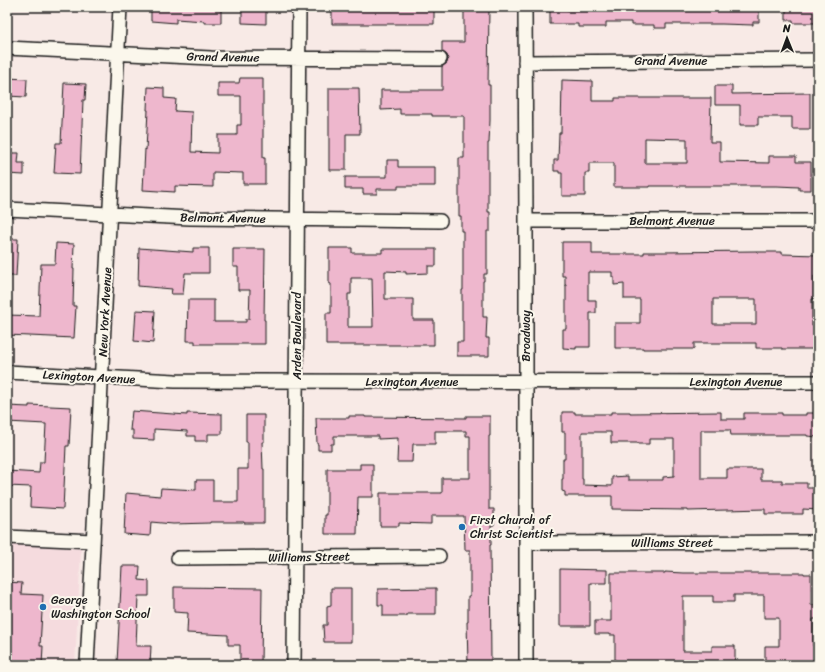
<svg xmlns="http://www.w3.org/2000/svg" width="825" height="672" font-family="Sriracha,sans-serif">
<rect width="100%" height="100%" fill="#f8eae6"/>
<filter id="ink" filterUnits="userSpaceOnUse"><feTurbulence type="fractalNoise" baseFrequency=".025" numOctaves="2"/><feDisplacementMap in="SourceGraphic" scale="8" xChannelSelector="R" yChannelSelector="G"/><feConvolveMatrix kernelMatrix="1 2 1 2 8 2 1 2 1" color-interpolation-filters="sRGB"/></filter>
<g filter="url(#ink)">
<path fill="#f5dbde" d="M7,544L81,549L75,665H7Z"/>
<path fill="#eeb7cd" stroke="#1c1c1c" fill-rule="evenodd" d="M151,7H221V23H204V21L176,19V23L151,21Z
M242,7H266V24L242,23Z
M332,7H434V24H332Z
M464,7H489L488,85H490V120L489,143H488V212H490V231H487V274H484V281H483V317H487L486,338H489V356H457V342H463V321H462V290H463V231H461V216H459V158H464V116H432V114H400V109L381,110V90H442V66L447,63L448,59L447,55L442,52V42H464Z
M550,7H567V10H590V7H759V22H753V25L722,24H666V28H654V25H631V22H606V27H578V24H550Z
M786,7H818V23H793V20H786Z
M7,78L27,79L26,97L7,96Z
M240,78H263V158H265V184H243V173L213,172V187L175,186V192L143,190L145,149L146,150L148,110H147L148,87L164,88V98L176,99L175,111L192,112L191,152L218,153V135H237V125H241V96H218V83H239Z
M562,80L592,81V101H615V98H711L710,142H720V162L769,163V156H796V162H811V190H799V187L777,186H649V187H614V163H589V173H585V196H562V173H559V171H554V160H558L559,133H561ZM645,138L687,139V163H645Z
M64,83L86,84L85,100H83L80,174L54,173L56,143H61Z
M715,86H732V94L810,93V129H792V117H758V125H740V105H715Z
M329,88H359L360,134H346V170H329Z
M7,153H19L18,163H24V175L7,174Z
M387,160H398V167H435V186H398V189H377V194H363V189H345V177H387Z
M7,239H18L16,276H7Z
M562,242H592V254H644V252H663L757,251V252H782V254L818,255V276H814V299H812V326L818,325V346H816V349H782V348H756V343H694V349H643V348H615V323H640V299H624V284L614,285V277H612V272H588V300H596V313H590V347H576V349L563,348V329H566V285H565V276H562ZM713,299H756V324H713Z
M56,243L74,244L73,269H74L73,306H76L74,338L7,335V315L39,316L41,264H55Z
M139,248L193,252V248H209V273H185L183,294H171L172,289L138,286Z
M329,248H352V253H382V249H436V266H428V273L406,274V272L385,271V299H413V320H434V345H326V313H331V284L329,283ZM351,278H372L373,327H348V294H351Z
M233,249H265L264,320H265V344H195V341H187L188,300H214V322H246V319H249L250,290H238V267H233Z
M136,310L155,311L153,343L134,341Z
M29,405L71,407L69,446H66L63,509L30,507L31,487L7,486V471L39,473L40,462H44L46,424L7,422V406L29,407Z
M132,411L187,415V413L222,414V434H208V441H195V436H187V431L154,429V440L133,439V430H130Z
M562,412H575V414H611V412H630V413L721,412V419H744V413H782V415H806V413H818V437L807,436V435H731L730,430H701V478H727V469H761V480H782V483H807V488H818V510L803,509V514H765V509L688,511V510L612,509V496H565V492L562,491V479H563V459H565V432H562ZM582,432H611V443H638V444H649V439H674V476L663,477V480H628V476L612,477V486L583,485V479H582Z
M246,415H264V442H262L263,469H264V523H244V522H210V523L173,524L151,522L150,536L124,534L126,493L160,496L161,488L196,490V480H213V502H238V469H248V442H246Z
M349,416H365V417L466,418V416H490V436H489V509H494V525H491V545H490L491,664H468L467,622H468V596H470V550H465L464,516H431V524L399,523V526H380V493H442V478H470V436H466V431H435V444H413L412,462H397L398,438L378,439V436H334V444H331V450H318V444H317L316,418H349Z
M360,464H373V497H358L357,534H325V515H327V469H360Z
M122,566H140L139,580L149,581V596H138L136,646H151L150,665L117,663Z
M560,569L607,570V583H590V626H560Z
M665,572L683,573H804V574H811V605H818V619H813V646H818V665H765V646H779V618H764V595H734V602H713V596H683V651H712V646H735V665H615V635H610V634H595V621H611V573H665Z
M7,582L22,583L21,594L43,595L40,646H43L42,665H7Z
M174,587L262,588L261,665H240V645H228V635L187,633L188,613L174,612Z
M331,588H351V642H324L323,625H327V606L331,605Z
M436,588V614H407V616H383V605H378V589Z"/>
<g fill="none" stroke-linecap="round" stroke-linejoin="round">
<defs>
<path id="minor" d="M525,7L526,221V665
M7,48L211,58L440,59
M525,62L818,60
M7,209L190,218L440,221
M526,221H818
M7,372L175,381L818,382
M7,537L93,541
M526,543L818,542
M178,558L439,556
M87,665L120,7
M294,665L299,7"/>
</defs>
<use href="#minor" stroke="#1c1c1c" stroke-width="16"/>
<use href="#minor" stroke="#fbf7ec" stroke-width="13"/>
</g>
</g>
<g fill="#1f6fb2" stroke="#fbf7ec" stroke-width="1.5">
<circle cx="462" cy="527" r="4"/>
<circle cx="43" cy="607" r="4"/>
</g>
<g text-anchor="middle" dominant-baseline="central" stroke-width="4" stroke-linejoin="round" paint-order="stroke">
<g font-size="12" fill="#1c1c1c" stroke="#fbf7ec">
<text transform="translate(223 57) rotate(1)">Grand Avenue</text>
<text x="671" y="61">Grand Avenue</text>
<text transform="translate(223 218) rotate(1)">Belmont Avenue</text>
<text x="672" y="221">Belmont Avenue</text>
<text transform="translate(105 312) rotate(-87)">New York Avenue</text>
<text transform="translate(297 336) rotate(-90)">Arden Boulevard</text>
<text transform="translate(526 336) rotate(-90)">Broadway</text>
<text transform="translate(89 377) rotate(3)">Lexington Avenue</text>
<text x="412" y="382">Lexington Avenue</text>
<text x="736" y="382">Lexington Avenue</text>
<text x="672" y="543">Williams Street</text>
<text transform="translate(309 557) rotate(-1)">Williams Street</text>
</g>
<g font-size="12" fill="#1c1c1c" stroke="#fbf7ec" text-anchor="start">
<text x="470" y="520">First Church of<tspan x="470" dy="14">Christ Scientist</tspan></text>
<text x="51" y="600">George<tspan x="51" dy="14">Washington School</tspan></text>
</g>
</g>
<rect width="825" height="672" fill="none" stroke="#fbf7ec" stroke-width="24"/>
<rect x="12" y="12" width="801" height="648" fill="none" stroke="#1c1c1c" stroke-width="1.5" filter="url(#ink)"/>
<g transform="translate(787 38) rotate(359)" stroke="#fbf7ec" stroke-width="3" paint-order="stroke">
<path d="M0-3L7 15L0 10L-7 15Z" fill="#1c1c1c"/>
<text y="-6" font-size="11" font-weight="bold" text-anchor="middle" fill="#1c1c1c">N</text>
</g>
</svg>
